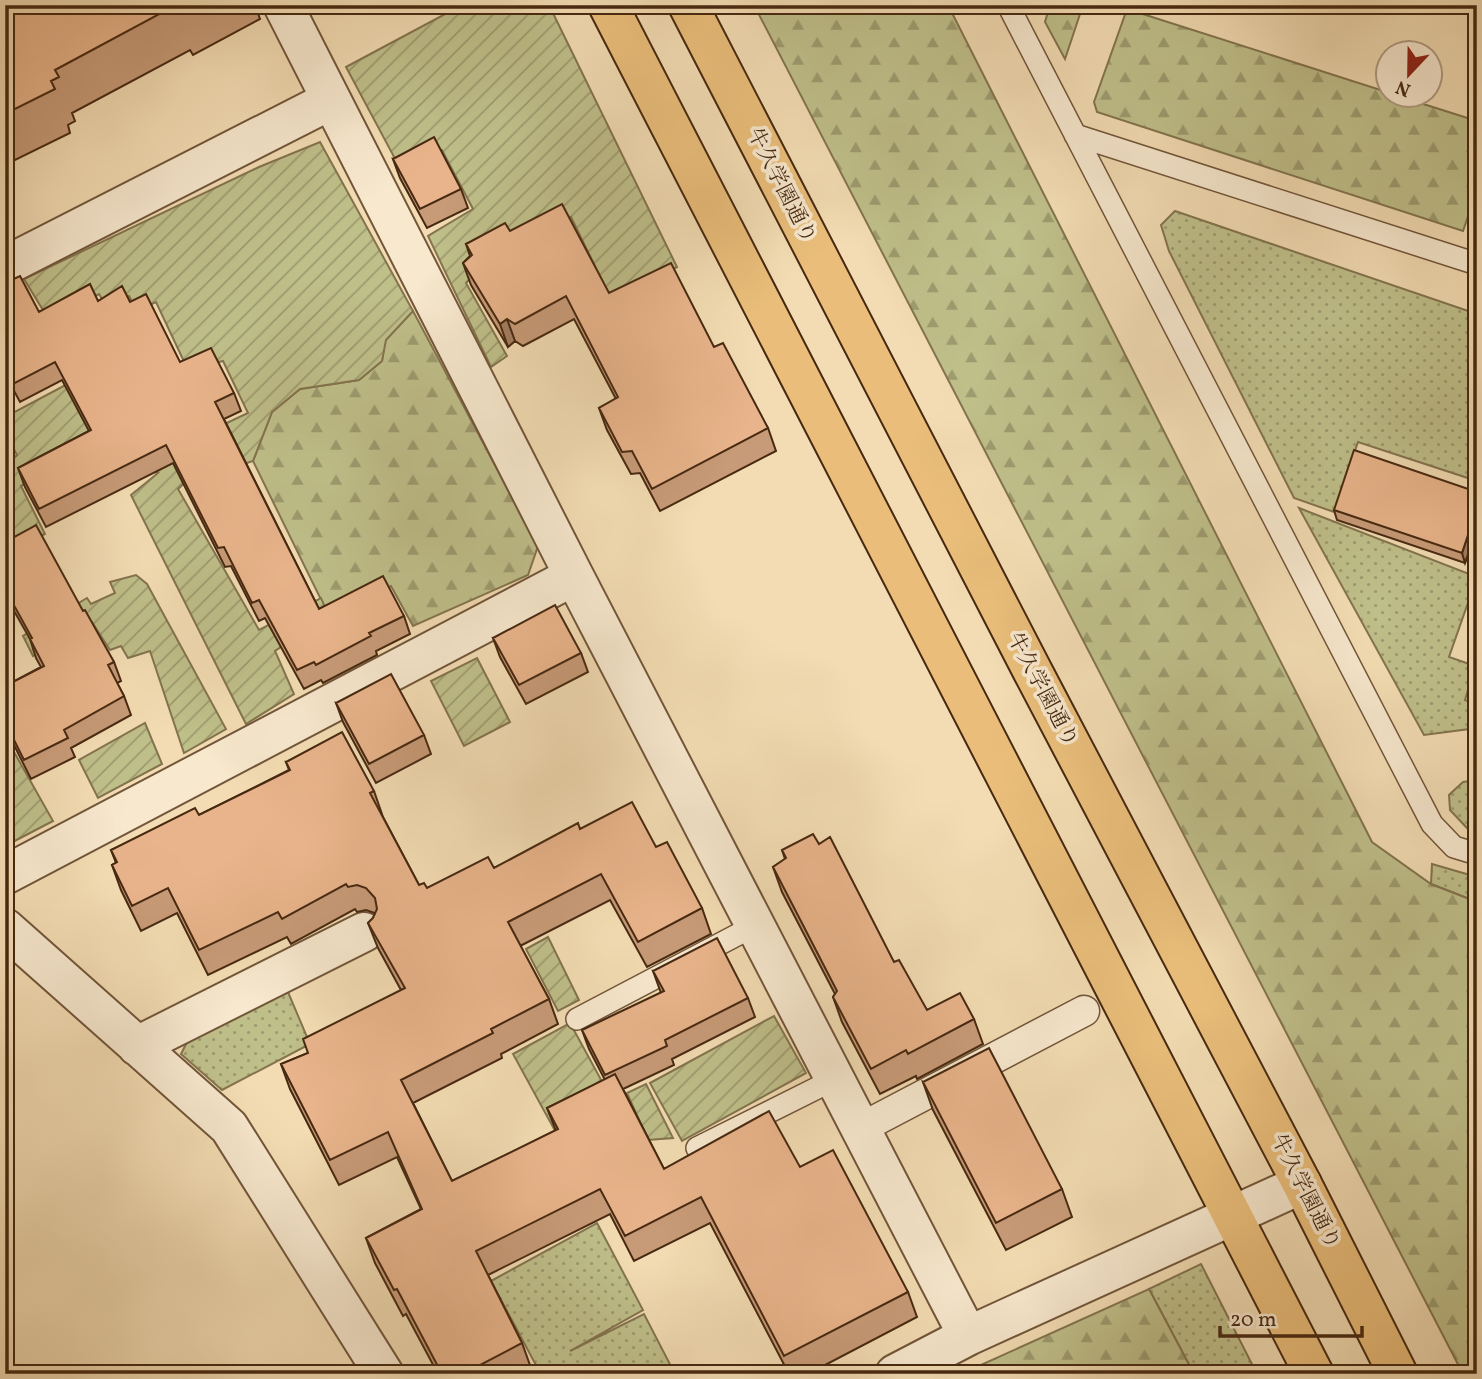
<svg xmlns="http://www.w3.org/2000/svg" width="1482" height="1379" font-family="Vollkorn,'Noto Serif JP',serif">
<defs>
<pattern id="grass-dots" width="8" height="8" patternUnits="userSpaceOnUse" patternTransform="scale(1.75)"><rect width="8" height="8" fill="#bfbf8a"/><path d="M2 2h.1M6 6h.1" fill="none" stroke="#9d9b6f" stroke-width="1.8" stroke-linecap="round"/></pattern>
<pattern id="forest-firs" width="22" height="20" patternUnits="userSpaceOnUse" patternTransform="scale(1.75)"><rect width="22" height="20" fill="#bfbf8a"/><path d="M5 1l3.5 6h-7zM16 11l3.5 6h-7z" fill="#9d9b6f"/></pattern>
<pattern id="garden-furrows" width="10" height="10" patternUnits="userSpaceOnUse" patternTransform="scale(1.75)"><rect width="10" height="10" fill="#bfbf8a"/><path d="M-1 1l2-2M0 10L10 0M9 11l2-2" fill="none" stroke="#9d9b6f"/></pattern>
</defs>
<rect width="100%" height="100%" fill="#f3dcb3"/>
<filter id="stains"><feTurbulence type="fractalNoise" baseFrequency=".00286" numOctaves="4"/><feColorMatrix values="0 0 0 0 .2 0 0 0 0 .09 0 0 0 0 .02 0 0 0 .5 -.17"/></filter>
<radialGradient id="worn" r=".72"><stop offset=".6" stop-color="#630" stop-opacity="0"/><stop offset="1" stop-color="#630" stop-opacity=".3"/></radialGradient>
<path fill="url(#grass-dots)" stroke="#83744e" stroke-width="2" d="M1175,211L1477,314V481L1358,442L1334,512L1294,498L1169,251L1161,225Z
M1299,508L1477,577L1449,657L1475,666L1465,700L1477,704V728L1424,735Z
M1477,780V831L1467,828L1450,810L1449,795L1463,782Z
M1432,864L1477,877V902L1431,884Z
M285,985L310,1044L222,1090L181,1054L190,1036Z
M597,1223L643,1310L570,1351L644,1314L675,1374H525L537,1367L491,1281Z
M1201,1264L1257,1374H1194L1149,1289Z"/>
<path fill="url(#forest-firs)" stroke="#83744e" stroke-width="2" d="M754,5H948L1372,842L1431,884L1477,902V1374H1463Z
M1050,5H1083L1065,59L1045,22Z
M1127,9L1387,92L1388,94L1395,95L1477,121V190L1463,231L1097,112L1094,102Z
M413,311L538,546L528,575L413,626L391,586L329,616L253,461L272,412L300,389L359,380L382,361L385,340Z
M1149,1289L1194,1374H961Z"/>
<path fill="url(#garden-furrows)" stroke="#83744e" stroke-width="2" d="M462,5H549L677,267L612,301L571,217L523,243L474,274L466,283L507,356L491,367L428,236L473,209L442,150L401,170L346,67Z
M320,142L413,311L386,340L382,361L359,380L300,389L272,412L253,461L211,475L194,474L178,489L259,630L321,598L329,616L275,651L294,694L246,724L131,495L158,473L145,469L195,438L248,413L223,361L188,370L156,302L137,311L129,296L108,309L99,294L49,320L24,279L259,167Z
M75,380L101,442L21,486L45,534L5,553V466L17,455L5,432V417Z
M136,575L147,584L226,729L184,753L150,651L128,658L121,646L110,650L92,622L33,656L23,636L87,598L91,604L115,593L110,582Z
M477,658L510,722L464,746L431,681Z
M145,723L162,764L98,798L79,760Z
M5,736L53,821L5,846Z
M548,937L579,1000L558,1011L526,949Z
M774,1016L806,1073L682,1141L650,1083Z
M570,1023L611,1098L554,1129L513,1054Z
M646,1084L673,1138L648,1140L627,1093Z"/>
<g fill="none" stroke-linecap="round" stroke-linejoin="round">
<defs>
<path id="service" d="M1008,5L1432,824L1454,847L1477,854
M1075,135L1477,264
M577,1019L756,925
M697,1148L835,1079"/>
<path id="pedestrian" d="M861,1128L1084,1011"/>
<path id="minor" d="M283,5L574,576L968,1336
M5,266L331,100
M5,875L574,576
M5,928L229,1127L384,1374
M137,1046L364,932
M895,1374L968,1336L1302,1184"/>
<path id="trunk" d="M608,5L1314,1374
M688,5L1033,672L1302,1184L1398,1374"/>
</defs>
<use href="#service" stroke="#72563a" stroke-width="24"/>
<use href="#pedestrian" stroke="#72563a" stroke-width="33"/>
<use href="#minor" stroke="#72563a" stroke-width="42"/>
<use href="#trunk" stroke="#472911" stroke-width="42"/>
<use href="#service" stroke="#f7e8ce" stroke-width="21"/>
<use href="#pedestrian" stroke="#f7e8ce" stroke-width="30"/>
<use href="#minor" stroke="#f7e8ce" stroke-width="38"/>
<use href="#trunk" stroke="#eabe7a" stroke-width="38"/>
</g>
<path fill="#c89b78" stroke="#472911" stroke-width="2" d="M5,5H255L260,19L193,55L190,50L72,113L75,121L68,125L70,133L13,161L5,145Z
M393,159L461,189L468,208L427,228L400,178Z
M510,231L609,293L714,347L768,428L776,451L660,511L640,473L631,474L607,430L599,408L616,399L574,319L523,346L515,341L508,347L471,285L463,263L470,256L466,244Z
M5,283L39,312L98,301L130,302L180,362L234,393L241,411L224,419L319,609L404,616L410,634L376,651L377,655L323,683L321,680L304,689L265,618L259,621L231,566L225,567L173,463L46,527L25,487L18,468L89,431L62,380L20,402L5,374Z
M1477,492V528L1465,563L1337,520L1334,510Z
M5,542L83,611L114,662L121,681L117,683L124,696L131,715L71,748L75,757L31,779L5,727V686L41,667L36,658L30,639L5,595Z
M493,638L581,653L588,672L526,704L500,657Z
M336,703L424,735L431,754L376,783L343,722Z
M286,762L374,791L383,817L419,885L427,888L494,868L580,829L656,847L702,908L711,934L647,967L610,900L520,946L549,999L558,1024L501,1054L502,1058L413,1103L452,1181L556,1131L547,1108L605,1080L589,1049L582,1030L661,993L653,971L748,998L755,1017L672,1059L674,1065L623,1089L664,1169L800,1167L908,1292L917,1317L808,1374H789L710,1223L634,1261L610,1214L488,1275L522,1343L531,1368L520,1374H438L406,1314L403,1316L375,1263L366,1238L421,1209L397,1157L339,1185L290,1089L281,1064L308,1053L401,990L378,948L368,923L373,918L375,913L366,910L357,912L355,909L291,944L287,937L208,975L177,913L141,931L121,890L112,865L116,863L111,850L199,815L289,770Z
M782,850L894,962L927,1010L974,1019L983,1044L917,1079L916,1076L880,1094L842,1022L833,997L835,994L782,892L773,867L785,859Z
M923,1082L1062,1189L1072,1217L1006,1250L933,1110Z"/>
<path fill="#a37e61" stroke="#472911" stroke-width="2" d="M507,319L515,341L508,347L500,324Z
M1477,508V528L1465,563L1462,553Z"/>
<path fill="#e9b48b" stroke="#472911" stroke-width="2" d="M5,5H188L177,11L174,6L55,70L59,77L51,81L55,89L5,114Z
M434,137L461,189L420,209L393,159Z
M562,204L609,293L671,263L714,347L723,343L768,428L652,489L632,451L622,452L599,408L618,397L566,296L515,324L507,319L500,324L463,263L472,255L466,244L505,223L510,231Z
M20,276L39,312L90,284L98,301L122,286L130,302L146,294L180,362L211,348L234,393L215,402L319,609L383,576L404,616L369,633L371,636L316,665L314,662L297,670L259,600L252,603L224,547L218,548L166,445L39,509L18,468L91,430L55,362L13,384L5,369V283Z
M1354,450L1477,492V508L1462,553L1334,510Z
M36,525L83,611L85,610L114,662L108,665L124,696L64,730L68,738L24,760L5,722V686L44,666L30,639L32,638L5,589V542Z
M555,605L581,653L519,685L493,638Z
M391,674L424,735L369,764L336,703Z
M342,732L374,791L370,793L419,885L424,883L427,888L488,857L494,868L578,823L580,829L632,802L656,847L667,842L702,908L638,942L601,874L508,922L549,999L491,1029L493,1033L401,1080L452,1181L558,1129L547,1108L615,1074L664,1169L769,1111L800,1167L833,1150L908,1292L784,1356L701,1197L625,1236L600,1189L476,1251L522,1343L463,1374H442L397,1289L394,1290L366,1238L422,1209L388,1132L330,1160L281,1064L308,1053L303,1039L405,988L368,923L373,918L377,909L375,898L366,888L357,885L348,887L346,884L282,919L278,912L199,950L168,888L132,906L112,865L117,862L111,850L195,808L199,815L290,770L286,762Z
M813,834L819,844L830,837L894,962L899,960L927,1010L960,993L974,1019L908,1054L906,1050L871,1069L833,997L837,991L773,867L786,858L782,850Z
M717,938L748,998L665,1040L667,1046L605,1075L582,1030L664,991L653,971Z
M989,1048L1062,1189L996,1223L923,1082Z"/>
<g text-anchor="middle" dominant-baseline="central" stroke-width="7" stroke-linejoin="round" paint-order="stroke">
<g font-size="21" fill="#472911" stroke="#f7e8ce">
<text transform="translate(781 186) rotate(63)">牛久学園通り</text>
<text transform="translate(1042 690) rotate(62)">牛久学園通り</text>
<text transform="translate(1305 1192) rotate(63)">牛久学園通り</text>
</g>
</g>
<rect width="1482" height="1379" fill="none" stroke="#f3dcb3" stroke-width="28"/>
<rect x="7" y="7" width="1468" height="1365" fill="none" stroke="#472911" stroke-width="3.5"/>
<rect x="14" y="14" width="1454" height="1351" fill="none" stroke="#472911" stroke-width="2"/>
<g transform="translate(1409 74) rotate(202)"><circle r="33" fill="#f7e8ce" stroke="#b19c82" stroke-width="2"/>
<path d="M0-5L12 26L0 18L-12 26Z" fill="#8f2418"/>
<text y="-10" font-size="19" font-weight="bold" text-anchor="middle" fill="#472911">N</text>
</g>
<path d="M1220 1326v10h142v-10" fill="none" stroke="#472911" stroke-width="3.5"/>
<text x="1230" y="1326" font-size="21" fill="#472911" stroke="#f7e8ce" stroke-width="5" paint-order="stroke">20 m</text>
<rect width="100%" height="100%" filter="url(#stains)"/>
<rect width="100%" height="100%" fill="url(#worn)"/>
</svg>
